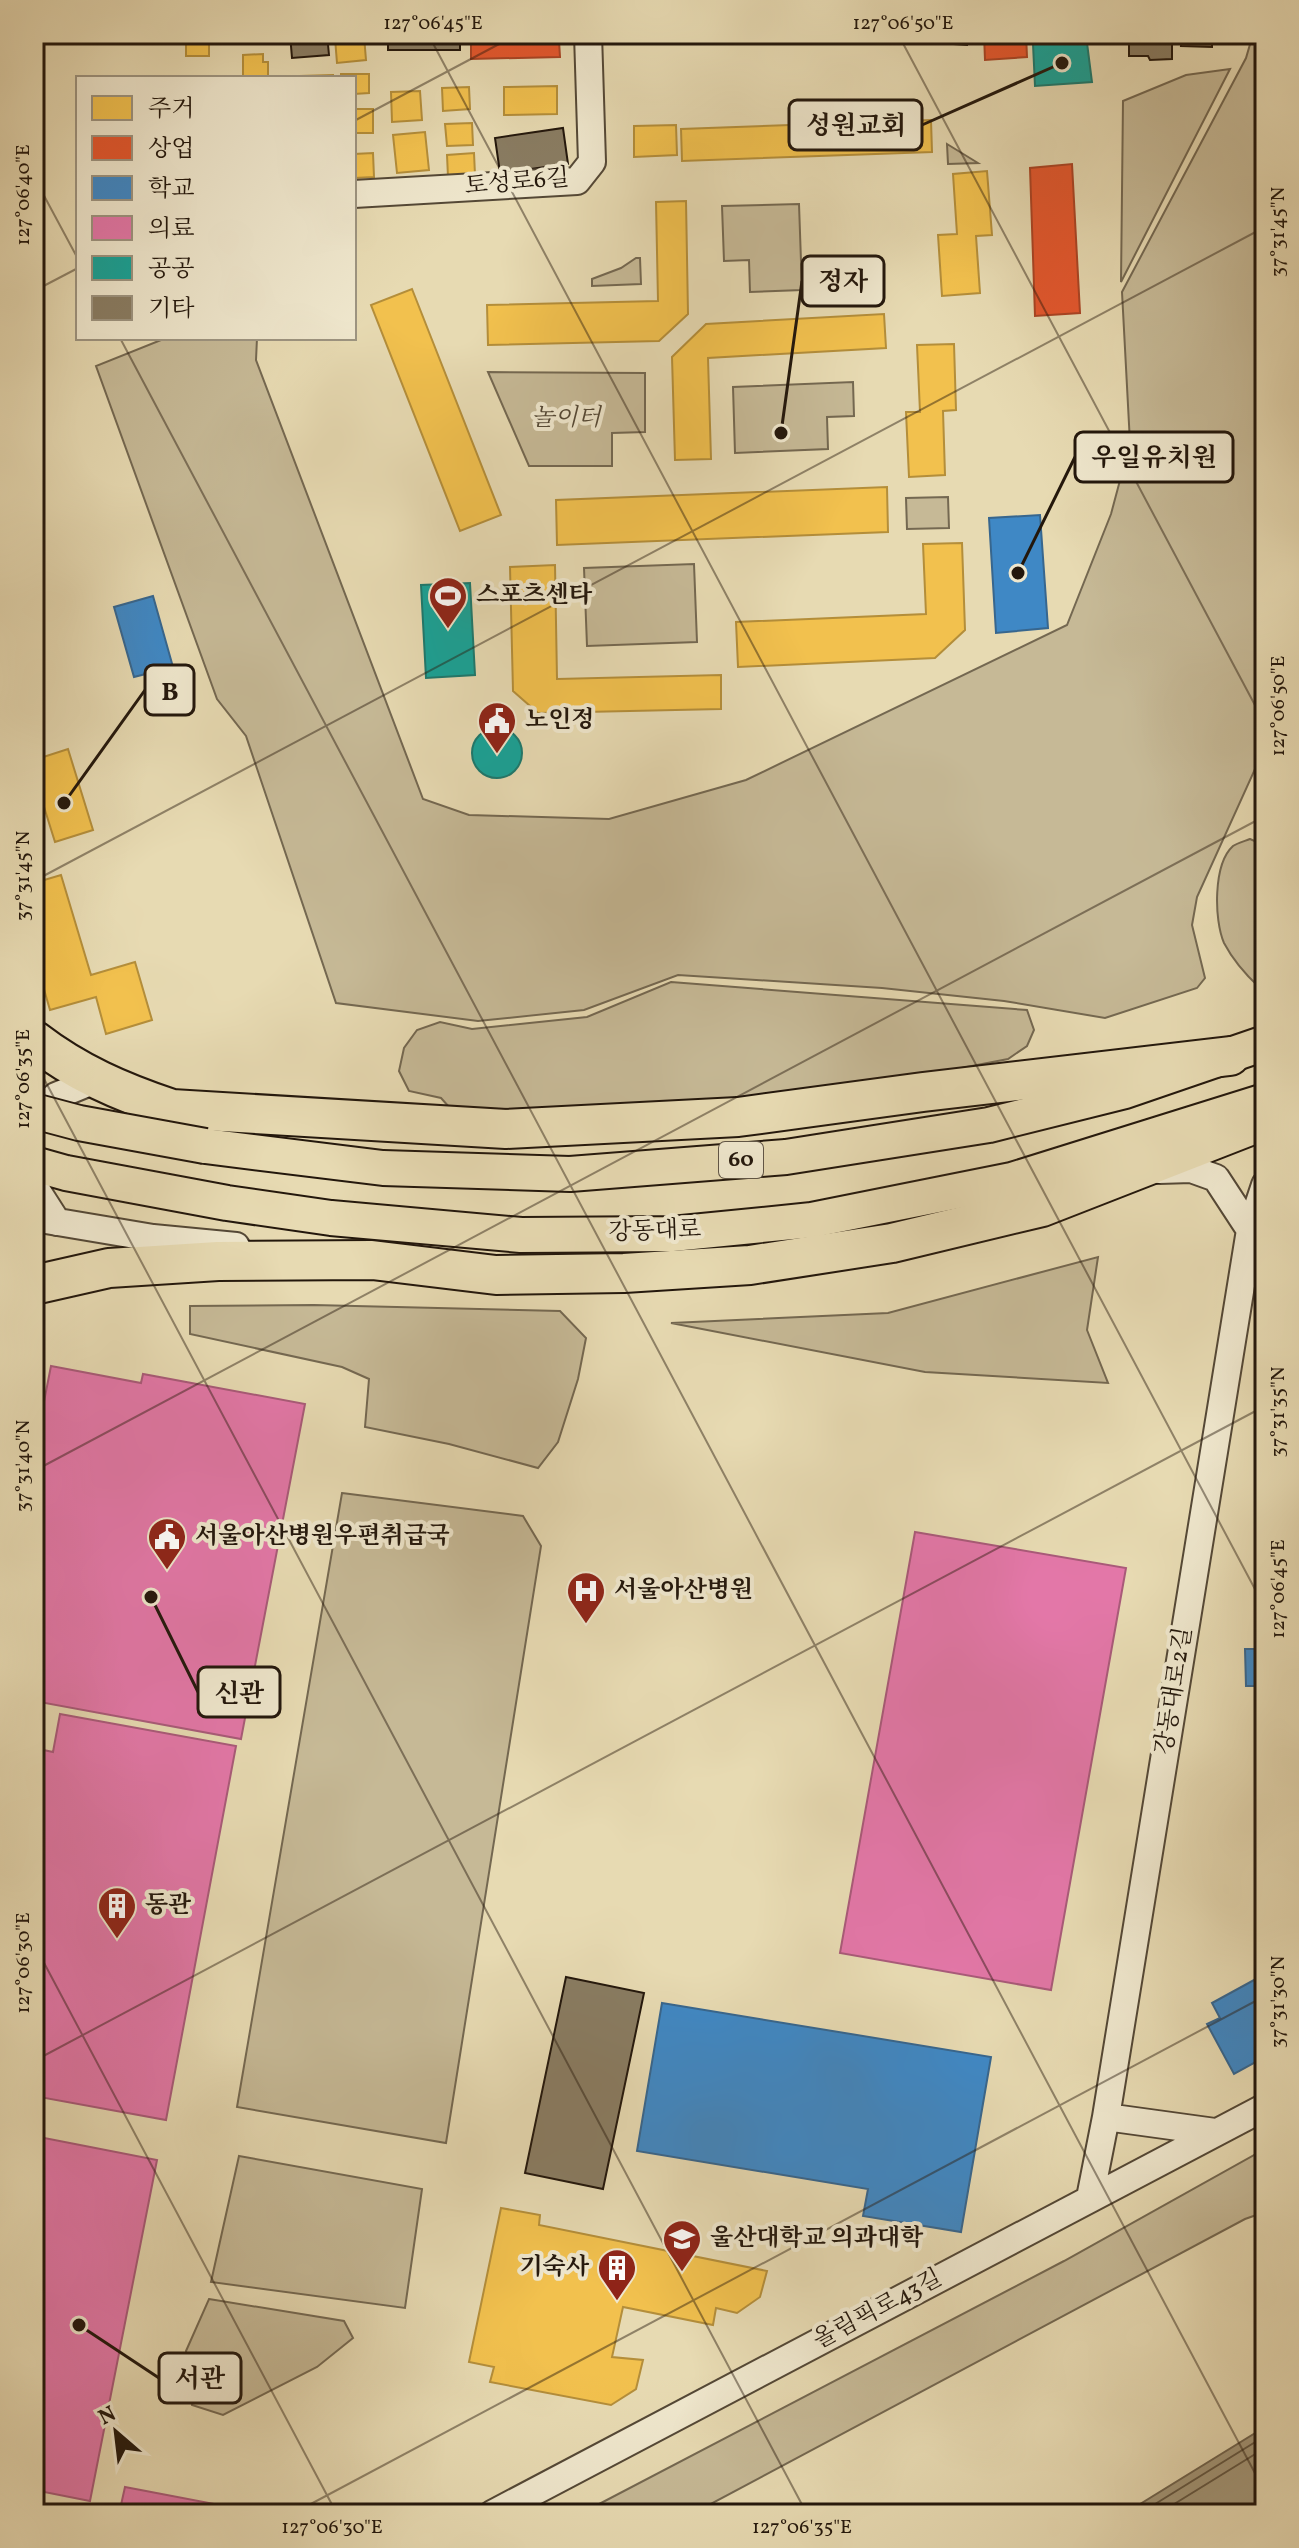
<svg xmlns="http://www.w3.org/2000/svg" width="1299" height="2548" font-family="Vollkorn,'Noto Serif KR',serif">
<rect width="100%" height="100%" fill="#e7dab2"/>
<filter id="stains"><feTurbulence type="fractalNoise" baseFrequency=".0025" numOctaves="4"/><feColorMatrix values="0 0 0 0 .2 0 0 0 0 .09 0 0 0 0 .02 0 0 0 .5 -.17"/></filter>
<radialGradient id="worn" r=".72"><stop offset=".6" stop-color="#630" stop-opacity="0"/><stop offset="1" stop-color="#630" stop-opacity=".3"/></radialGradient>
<path fill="#c6b996" stroke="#746851" stroke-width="2" d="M1253,34H1265V747L1197,897L1192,925L1205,978L1197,988L1105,1018L1004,1001L882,988L678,975L584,1010L478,1021L336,1003L246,736L217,699L96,366L166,338H257L256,360L423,799L469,815L609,819L746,780L1067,625L1111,514L1130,443L1122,292L1246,58Z
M1230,69L1121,282L1123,101L1186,75Z
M947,144L978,163L948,164Z
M799,204L802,290L750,292L749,260L724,261L722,206Z
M636,258H640L641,284L592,286V279L621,268Z
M488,372L645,373V432L612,433V466H529Z
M853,382L854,416L827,417L828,449L735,453L733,387Z
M948,497L949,528L907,529L906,498Z
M694,564L697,642L587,646L584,568Z
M1250,839L1257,842L1265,850V988L1259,987C1245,974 1233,960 1224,943C1214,920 1213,864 1233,846C1237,843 1245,841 1250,839Z
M671,982L1027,1010L1034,1030L1027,1046L1008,1059L734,1112L458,1117L441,1098L409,1091L399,1071L404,1048L417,1030L440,1022L472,1029L587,1017Z
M1098,1257L1087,1330L1108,1383L925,1372L671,1323L888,1313Z
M314,1305L560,1311L586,1338L578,1379L558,1442L538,1468L449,1444L365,1427L369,1379L342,1367L190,1334V1306Z
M342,1493L523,1516L541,1546L446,2143L237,2107Z
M1265,2149V2212L1245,2219L692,2514H580L1064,2261Z
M239,2156L422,2189L405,2308L211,2282Z
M209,2299L344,2321L353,2338L317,2367L223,2415L192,2405L186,2351Z"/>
<path fill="#a4987a" stroke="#70644e" stroke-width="2" d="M1265,2427V2498L1236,2514H1124Z"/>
<path fill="#f2c14e" stroke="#b48e3a" stroke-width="2" d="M186,34H209V56H186Z
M364,36L366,60L337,63L335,38Z
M263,54V62H268V78H243V55Z
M341,74H369V93L354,94V78H341Z
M333,75V78H300V76Z
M557,86V114L504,115V87Z
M469,87L470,109L443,111L442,88Z
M420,91L422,120L392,122L391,92Z
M354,109H373V133H354Z
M931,120L932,152L682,161L681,129Z
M472,123L473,145L447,146L445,124Z
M676,125L677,155L634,157V126Z
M425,132L429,170L397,173L393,135Z
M373,153L374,177L354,178V154Z
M474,153L475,175L448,177L447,155Z
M987,171L992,235L976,236L980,293L942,296L938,235L957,234L953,174Z
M686,201L688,314L659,341L488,345L487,305L658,301L656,202Z
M412,289L501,515L460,531L371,305Z
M884,314L886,348L708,358L711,459L675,460L672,357L706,324Z
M954,344L956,410L943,411L945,475L909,477L906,412H920L917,345Z
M887,487L888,532L557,545L556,500Z
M962,543L965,630L935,658L738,667L736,622L926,614L923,544Z
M555,565L557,679L721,675V709L538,713L513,691L510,567Z
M68,749L93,830L55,842L34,775V760Z
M61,875L91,975L135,962L152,1020L106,1034L96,997L50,1010L34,955V883Z
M501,2208L540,2215L539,2225L767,2271L760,2297L737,2313L716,2308L713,2325L623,2307L612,2357L643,2360L636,2389L611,2405L490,2382L494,2367L469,2362Z"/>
<path fill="#e4572e" stroke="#aa4424" stroke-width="2" d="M471,34H553V41H559L560,57L471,59Z
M840,34H865V39L840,37Z
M883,34H908L907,44L883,42Z
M984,34H1026L1027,57L985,60Z
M1072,164L1080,313L1035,316L1030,168Z"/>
<path fill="#3f88c5" stroke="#37668e" stroke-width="2" d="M1040,515L1048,628L996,633L989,518Z
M153,596L173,667L134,677L114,607Z
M1245,1649H1265V1686H1246Z
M1265,1974V2057L1234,2074L1207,2024L1220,2018L1212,2003Z
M662,2003L991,2057L961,2232L863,2216L868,2189L637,2151Z"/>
<path fill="#e377a8" stroke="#a95a79" stroke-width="2" d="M51,1366L141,1383L143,1374L305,1404L241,1739L34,1701V1416L41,1417Z
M915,1532L1126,1568L1051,1990L840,1953Z
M60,1714L236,1746L166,2120L34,2096V1748L53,1752Z
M34,2136L157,2160L90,2501L34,2490Z
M125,2487L267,2514H119Z"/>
<path fill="#17a398" stroke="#1b796e" stroke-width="2" d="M1087,43L1092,82L1035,86L1033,44Z
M470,583L475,675L426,678L421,585Z
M472 753a25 25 0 1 1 50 0a25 25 0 1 1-50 0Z"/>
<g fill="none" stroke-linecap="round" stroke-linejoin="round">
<path stroke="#645843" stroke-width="2" d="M1139,2514L1265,2436
M1158,2514L1265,2448"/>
</g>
<path fill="#897c62" stroke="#23170c" stroke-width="2" d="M290,34H327L329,55L292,58Z
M388,34H460V50H388Z
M925,34H968L967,45L925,42Z
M1057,34H1095V37Z
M1129,34H1172V59L1150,60L1148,56H1129Z
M1182,34H1212V47L1181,46Z
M563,128L568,164L500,173L495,138Z
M566,1977L644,1993L603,2189L525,2173Z"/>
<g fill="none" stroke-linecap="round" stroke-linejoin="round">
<defs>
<path id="minor" d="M354,194L577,181L592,162L588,34
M34,1114L56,1096L95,1080
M1159,1170L1191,1169L1216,1178L1250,1230
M34,1186L57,1222
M34,1218L153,1238L236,1246
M1106,2117L1215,2132
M1090,2198L1106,2117L1250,1230L1265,1185
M492,2514L1265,2107"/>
<path id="major" d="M205,1146L383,1168L570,1174L786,1157L989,1125L1125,1091L1265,1043
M34,1164L66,1173L227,1203L331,1218L521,1235L672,1234L812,1220L1012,1180L1265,1101"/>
<path id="highway" d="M34,1040C77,1073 121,1092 172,1109L506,1129L738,1117L923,1092L1230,1056
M34,1285L109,1268L218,1261L372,1260L496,1275L624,1273L750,1265L892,1243L1042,1207L1265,1120"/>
</defs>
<use href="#minor" stroke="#544836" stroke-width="30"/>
<use href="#major" stroke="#23170c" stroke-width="38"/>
<use href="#highway" stroke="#23170c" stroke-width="42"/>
<use href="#minor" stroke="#efe7cd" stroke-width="26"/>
<use href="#major" stroke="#e7dab2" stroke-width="34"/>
<use href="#highway" stroke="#e7dab2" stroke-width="38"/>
<defs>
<path id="major-bridge" d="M34,1111L79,1123L205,1146"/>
</defs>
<use href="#major-bridge" stroke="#23170c" stroke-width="38" stroke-linecap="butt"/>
<use href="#major-bridge" stroke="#e7dab2" stroke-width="34"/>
</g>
<path fill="none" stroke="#23170c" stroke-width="2" stroke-opacity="0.45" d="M428,34L1265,1608M898,34L1265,724M354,121L518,34M34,177L78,259M34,291L78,268M120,338L1265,2492M34,881L1265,227M34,1060L807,2514M34,1471L1265,816M34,1944L337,2514M34,2061L1265,1406M292,2514L1265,1996"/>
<defs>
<symbol id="stadium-pin" viewBox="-11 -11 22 30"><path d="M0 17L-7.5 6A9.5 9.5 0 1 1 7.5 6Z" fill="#8f2418" stroke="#efe7cd"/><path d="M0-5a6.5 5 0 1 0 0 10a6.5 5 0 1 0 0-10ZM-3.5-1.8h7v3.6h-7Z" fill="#fff"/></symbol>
<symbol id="civic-pin" viewBox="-11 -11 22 30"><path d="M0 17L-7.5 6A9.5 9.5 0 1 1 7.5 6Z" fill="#8f2418" stroke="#efe7cd"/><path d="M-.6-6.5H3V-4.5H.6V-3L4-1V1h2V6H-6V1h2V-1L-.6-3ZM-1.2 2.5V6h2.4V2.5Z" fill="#fff"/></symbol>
<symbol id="hospital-pin" viewBox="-11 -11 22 30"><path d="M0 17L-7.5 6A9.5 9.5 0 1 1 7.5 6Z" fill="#8f2418" stroke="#efe7cd"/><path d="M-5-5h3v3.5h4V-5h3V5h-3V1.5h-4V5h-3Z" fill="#fff"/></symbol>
<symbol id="building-pin" viewBox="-11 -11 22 30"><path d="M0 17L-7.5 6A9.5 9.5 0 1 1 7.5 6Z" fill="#8f2418" stroke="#efe7cd"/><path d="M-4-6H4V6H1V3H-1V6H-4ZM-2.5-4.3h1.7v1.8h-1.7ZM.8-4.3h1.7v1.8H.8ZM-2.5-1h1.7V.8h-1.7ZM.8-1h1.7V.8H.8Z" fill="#fff"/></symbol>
<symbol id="university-pin" viewBox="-11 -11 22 30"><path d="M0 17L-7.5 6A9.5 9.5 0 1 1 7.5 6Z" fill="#8f2418" stroke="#efe7cd"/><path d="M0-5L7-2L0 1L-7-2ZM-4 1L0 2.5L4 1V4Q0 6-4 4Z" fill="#fff"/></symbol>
</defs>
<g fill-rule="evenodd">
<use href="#stadium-pin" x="426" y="574" width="44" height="60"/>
<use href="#civic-pin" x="475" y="699" width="44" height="60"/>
<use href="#civic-pin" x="145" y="1515" width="44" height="60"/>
<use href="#hospital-pin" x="564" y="1569" width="44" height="60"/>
<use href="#building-pin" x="95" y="1884" width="44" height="60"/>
<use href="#university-pin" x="660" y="2217" width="44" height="60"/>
<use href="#building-pin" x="595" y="2246" width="44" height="60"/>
</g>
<g text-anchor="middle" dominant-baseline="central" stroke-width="8" stroke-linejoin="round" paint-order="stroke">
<rect fill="#efe7cd" stroke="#605546" stroke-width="2" x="719" y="1142" width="44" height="36" rx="6"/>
<g font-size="22" font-weight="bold" fill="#23170c">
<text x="741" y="1160">60</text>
</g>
<g font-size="24" fill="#23170c" stroke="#efe7cd">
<text transform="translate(517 183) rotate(-5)">토성로6길</text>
<text transform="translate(655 1232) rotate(-2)">강동대로</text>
<text transform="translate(1175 1691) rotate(-81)">강동대로2길</text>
<text transform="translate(878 2310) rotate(-28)">올림픽로43길</text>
</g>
<g font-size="24" font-style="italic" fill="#544835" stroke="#efe7cd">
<text x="566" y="419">놀이터</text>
</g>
<g font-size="24" font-weight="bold" fill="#23170c" stroke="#efe7cd" text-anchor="start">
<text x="476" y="596">스포츠센타</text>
<text x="525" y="721">노인정</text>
<text x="195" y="1537">서울아산병원우편취급국</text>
<text x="614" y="1591">서울아산병원</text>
<text x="145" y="1906">동관</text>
<text x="710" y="2239">울산대학교 의과대학</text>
<text x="589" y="2268" text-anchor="end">기숙사</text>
</g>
</g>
<path fill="none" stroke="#23170c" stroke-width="3" d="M1062 63L922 125M781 433L802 281M1018 573L1075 457M64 803L145 690M151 1597L198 1692M79 2325L159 2378"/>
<g fill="#23170c" stroke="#efe7cd" stroke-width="3">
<circle cx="1062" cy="63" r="8"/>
<circle cx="781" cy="433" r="8"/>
<circle cx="1018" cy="573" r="8"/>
<circle cx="64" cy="803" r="8"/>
<circle cx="151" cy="1597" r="8"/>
<circle cx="79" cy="2325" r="8"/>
</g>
<g fill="#efe7cd" stroke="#23170c" stroke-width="3">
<rect x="789" y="100" width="133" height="50" rx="8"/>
<rect x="802" y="256" width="82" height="50" rx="8"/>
<rect x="1075" y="432" width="158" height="50" rx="8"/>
<rect x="145" y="665" width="49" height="50" rx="8"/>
<rect x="198" y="1667" width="82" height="50" rx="8"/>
<rect x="159" y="2353" width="82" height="50" rx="8"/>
</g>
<g font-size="26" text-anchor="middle" font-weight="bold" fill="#23170c">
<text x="856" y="134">성원교회</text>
<text x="843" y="290">정자</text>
<text x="1154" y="466">우일유치원</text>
<text x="170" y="700">B</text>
<text x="239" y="1702">신관</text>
<text x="200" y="2387">서관</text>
</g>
<rect width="1299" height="2548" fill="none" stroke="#e7dab2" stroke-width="88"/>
<rect x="76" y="76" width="280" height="264" fill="#efe7cd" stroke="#9d9480" stroke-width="2"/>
<rect x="92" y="96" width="40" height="24" fill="#f2c14e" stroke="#9d9480" stroke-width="2"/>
<text x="148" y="116" font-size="24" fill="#23170c">주거</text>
<rect x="92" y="136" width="40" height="24" fill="#e4572e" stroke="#9d9480" stroke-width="2"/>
<text x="148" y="156" font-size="24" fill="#23170c">상업</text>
<rect x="92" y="176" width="40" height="24" fill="#3f88c5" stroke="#9d9480" stroke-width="2"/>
<text x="148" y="196" font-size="24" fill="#23170c">학교</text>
<rect x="92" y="216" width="40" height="24" fill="#e377a8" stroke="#9d9480" stroke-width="2"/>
<text x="148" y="236" font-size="24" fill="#23170c">의료</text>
<rect x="92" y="256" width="40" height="24" fill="#17a398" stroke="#9d9480" stroke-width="2"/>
<text x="148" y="276" font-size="24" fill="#23170c">공공</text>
<rect x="92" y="296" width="40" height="24" fill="#897c62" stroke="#9d9480" stroke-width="2"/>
<text x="148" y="316" font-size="24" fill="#23170c">기타</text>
<g transform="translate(116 2432) rotate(332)" stroke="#efe7cd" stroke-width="6" paint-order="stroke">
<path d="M0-6L14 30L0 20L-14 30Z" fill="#23170c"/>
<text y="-12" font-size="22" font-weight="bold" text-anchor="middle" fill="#23170c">N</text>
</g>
<rect x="44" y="44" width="1211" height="2460" fill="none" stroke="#23170c" stroke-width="3"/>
<g font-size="20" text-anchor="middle" fill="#23170c">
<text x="433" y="29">127°06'45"E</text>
<text x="903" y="29">127°06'50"E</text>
<text transform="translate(22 195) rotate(-90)" y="7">127°06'40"E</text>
<text transform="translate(1277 232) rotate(-90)" y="7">37°31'45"N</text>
<text transform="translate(1277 706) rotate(-90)" y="7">127°06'50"E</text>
<text transform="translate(22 876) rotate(-90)" y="7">37°31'45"N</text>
<text transform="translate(22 1079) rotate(-90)" y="7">127°06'35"E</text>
<text transform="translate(1277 1412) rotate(-90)" y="7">37°31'35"N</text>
<text transform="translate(22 1466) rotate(-90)" y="7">37°31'40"N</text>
<text transform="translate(1277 1589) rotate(-90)" y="7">127°06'45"E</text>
<text transform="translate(22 1963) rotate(-90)" y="7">127°06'30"E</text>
<text transform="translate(1277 2002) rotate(-90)" y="7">37°31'30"N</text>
<text x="332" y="2533">127°06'30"E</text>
<text x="802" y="2533">127°06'35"E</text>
</g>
<rect width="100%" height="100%" filter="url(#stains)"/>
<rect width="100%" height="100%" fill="url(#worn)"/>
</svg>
